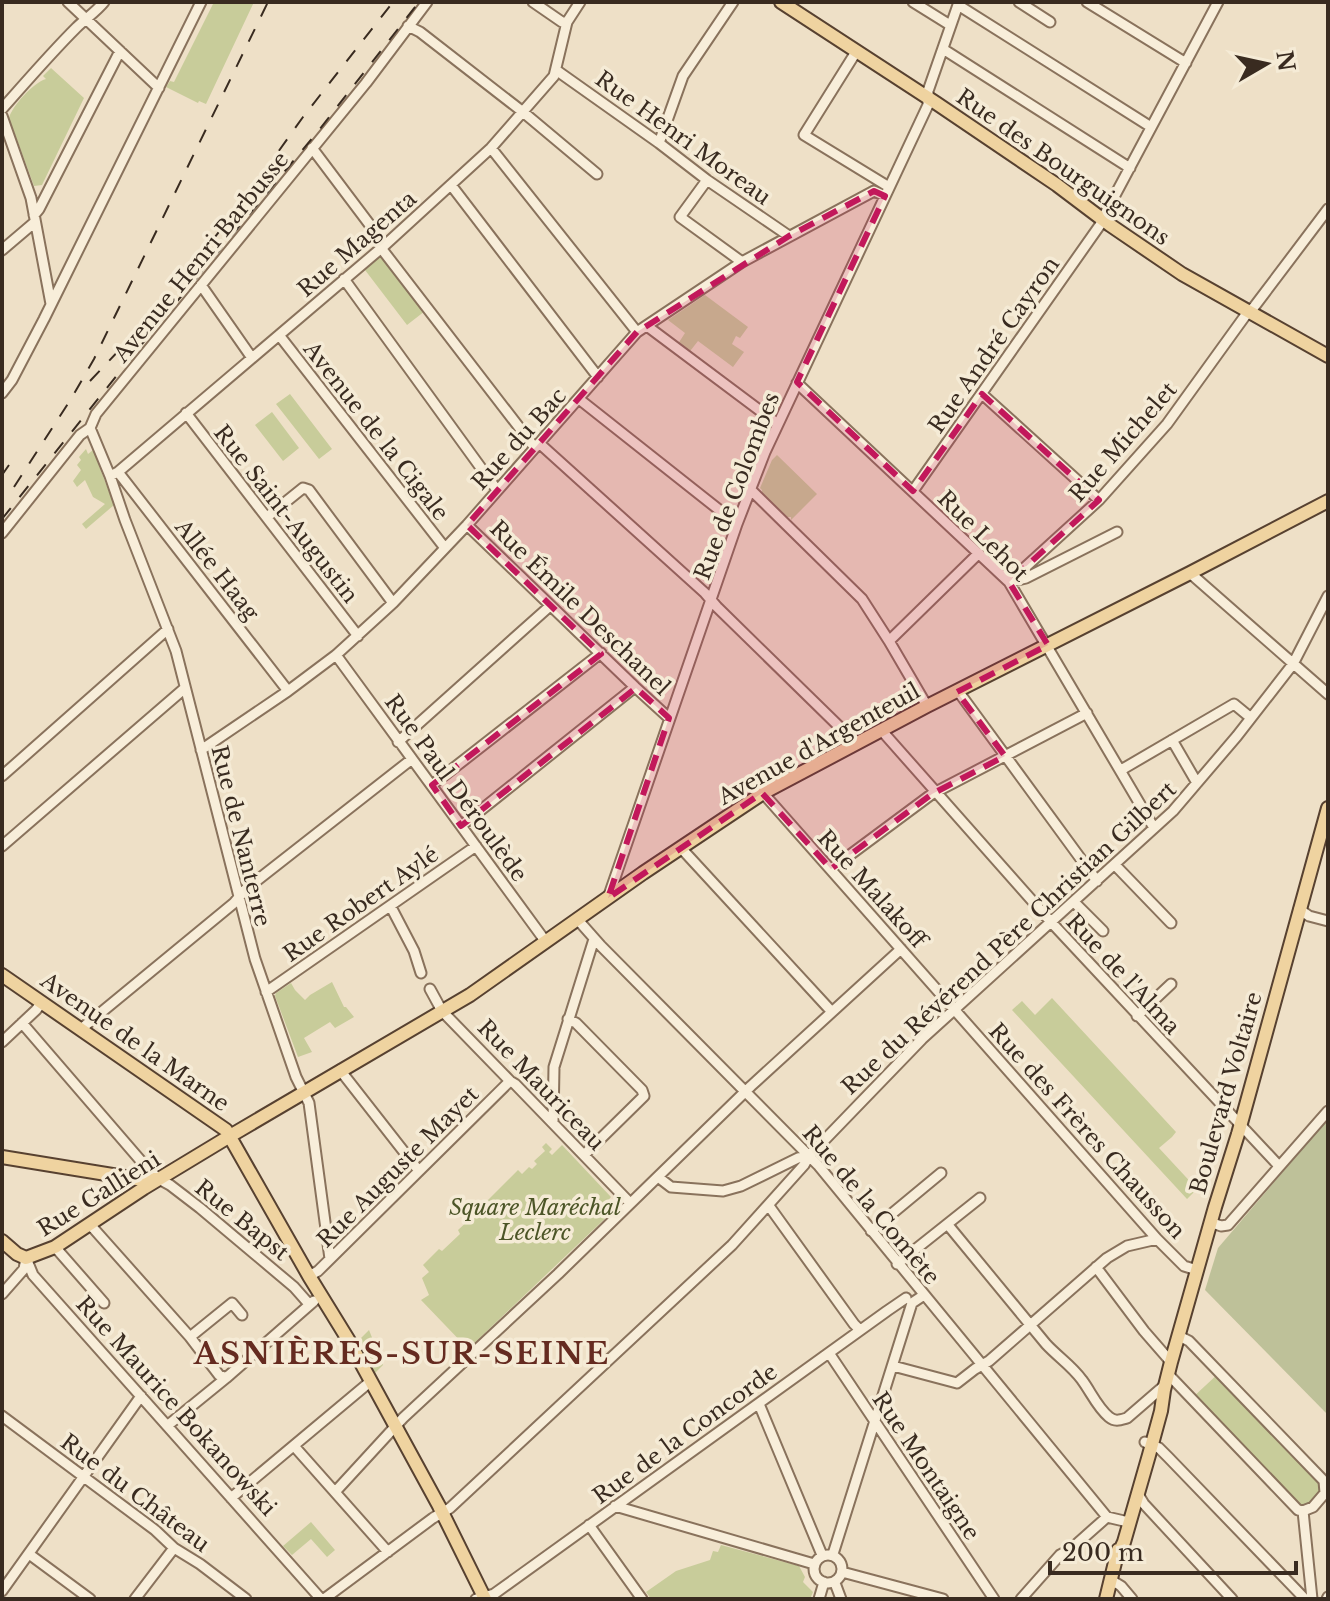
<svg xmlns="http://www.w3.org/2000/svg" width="1330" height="1601" font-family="'Libre Baskerville',serif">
<rect width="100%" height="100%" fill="#eee0c7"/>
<path fill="#c8cc9a" d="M214,2H254L206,104L199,101L198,103L166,87L170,81L174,82Z
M51,68L84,98L42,185L34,186L9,118C12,106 34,82 46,79L43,76Z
M380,257H384L425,311L407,325L365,270Z
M705,295L748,327L740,338L736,336L732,344L744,352L733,367L698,341L687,355L676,347L685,333L668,320Z
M290,394L332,449L319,459L276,404Z
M272,412L299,448L283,461L255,425Z
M86,449L88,454L93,450L114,505L86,529L82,524L105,504L93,497L85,480L77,487L73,481L81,470L77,465L81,460L79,457Z
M777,455L817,494L791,520V517H786L762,494V490L760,488L772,460Z
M332,982L344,1007H346L354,1017L335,1028L330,1022L304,1038L312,1052L298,1057L275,996L276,993L291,983L295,990L305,1000L310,995Z
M1052,998L1176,1132L1172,1137L1159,1148L1197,1189L1187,1199L1012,1010L1022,1001L1035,1015Z
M546,1143L552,1149L549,1152L552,1155L562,1145L611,1197L606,1203L617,1199L619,1203L609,1207L613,1211L468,1349L421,1300L429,1295L422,1278L429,1272L423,1265L439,1249L442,1251L460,1234L458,1230L470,1219L472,1220L478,1214L476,1212L518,1170L522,1174L529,1167L532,1169L537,1164L534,1161L545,1151L542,1147Z
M369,1330L383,1365L375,1373L358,1341Z
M1220,1372L1326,1487L1303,1511L1191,1399Z
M311,1522L335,1550L327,1557L311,1539L292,1555L283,1546Z
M721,1545L799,1566L805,1577L803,1582L813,1592L810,1599H651L646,1592L676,1571L710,1560L713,1551L718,1552Z"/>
<path fill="#bec199" d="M1328,1119V1415L1205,1290L1218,1248Z"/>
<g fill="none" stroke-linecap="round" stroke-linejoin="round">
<defs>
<path id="minor" d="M68,2L159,88
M533,2L562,22H567
M913,2L950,25
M1019,2L1050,22
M1087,2L1186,63
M958,5L1151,127
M408,26L420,32L523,112L597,174
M943,49L1130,168
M856,52L804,135L889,187
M556,70L659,143L707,180L789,236
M2,109C26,82 50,54 76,28C85,19 96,12 104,2
M2,116L31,198L51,304
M659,143L683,76L733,2
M312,148L385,245
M491,148L637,332
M707,180L680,217L742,262
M451,185L598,377
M34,215L39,209L120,51
M381,248L535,448
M2,250L35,222
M344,279L497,490
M201,285L252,358
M647,326L778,424
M279,335L445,548
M797,383L1009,582L1154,828
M2,393L12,380L44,319L201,2
M982,394L1099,500
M579,399L737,524
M186,413L358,636
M90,428L110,476L125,520L176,651L255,959L296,1077L309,1103L330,1259
M539,443L705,593L717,607L857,744
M118,472L288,691
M110,476L118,472L385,245L491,148L554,76L567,22L580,2
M751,490L862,599L889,641L927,706
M913,491L1100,225L1105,214L1218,2
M267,517L303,488L309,490L393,603
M467,525L635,687L669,718
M2,533L80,435L90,428L96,414L366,83L427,2
M1190,573L1328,694
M1013,581L1026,578L1117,532
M1009,582L1099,500L1167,424L1245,316L1254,307L1328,209
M889,641L979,553
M336,655L546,942
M958,691L1097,881
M882,731L1051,922L1279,1166
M1172,740L1197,783
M398,742L550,606
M201,750L288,691L336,655L393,603L467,525L637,332L742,262L874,191L885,196
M1121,770L1234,704L1251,718
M2,776L168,629
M432,785L601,653
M763,793L1157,1239L1184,1266L1197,1270
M461,826L635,687
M2,846L185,688
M681,848L832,1012
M1115,865L1171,923
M831,869L932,794L1087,713
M608,898L737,524L765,452L928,105V91L959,2
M1074,902L1103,931
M391,907L414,951L421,973
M1299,909L1309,916L1328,921
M578,920L601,946L818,1165L1107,1517L1124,1521
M430,989L442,1011L510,1081L515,1084L630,1203
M266,992L476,846
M1137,1016L1171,984
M568,1019L576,1023L642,1090L644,1096L584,1155
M22,1023L147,1168L159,1179L170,1185L200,1208L294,1287L309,1304
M81,1029L234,903L246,889L412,759
M2,1042L36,1010L42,1002
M340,1070L419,1171
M553,1123L554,1067L594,939
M658,1177L671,1187L723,1191L741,1186L798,1158L809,1156
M769,1206L854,1324L860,1330
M1210,1222L1221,1226L1228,1225L1328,1111
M89,1225L94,1229L190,1337L219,1375L226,1378
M948,1225L1046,1344C1058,1357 1072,1366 1082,1380C1091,1392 1097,1407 1109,1417C1115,1422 1120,1420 1127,1418L1164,1386
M871,1231L941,1173
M55,1247L104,1303
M26,1258L33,1275L321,1599
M897,1264L980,1198
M1096,1267L1144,1331L1171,1362
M309,1276L318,1271L510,1081
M2,1294L24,1269L26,1258
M1179,1336L1189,1341L1324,1481L1325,1493L1313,1507L1303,1511L1312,1599
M190,1337L232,1303L242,1315
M829,1353L994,1599
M893,1366L957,1383L975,1369L989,1361L1107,1258L1127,1246L1157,1239
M1168,1374L1298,1510L1303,1511
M759,1404L822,1555
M2,1416L155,1530L174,1548L200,1564L246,1599
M167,1426L226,1378L314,1301
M1145,1442L1159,1448L1168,1457L1305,1599
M294,1446L388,1552
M335,1492L403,1418L558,1274L751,1086L901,949
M1138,1494L1144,1504L1232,1599
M231,1498L371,1381
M615,1506L814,1564
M589,1525L642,1599
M29,1554L90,1599
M833,1554L912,1303L924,1295
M814 1569a14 14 0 1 1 28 0a14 14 0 1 1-28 0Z
M842,1572L943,1599
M1111,1580L1121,1586L1132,1599
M835,1583L841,1599
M2,1591L141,1396
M135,1599L174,1548
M324,1599L433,1518L450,1508L732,1245L804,1165L809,1156L922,1039L1173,811L1237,736L1293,664L1328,596
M476,1599L494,1594L887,1311L906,1298
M819,1599L824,1582
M1021,1599L1060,1555L1071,1549L1107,1517
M1327,1599L1328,1597"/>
<path id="major" d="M781,2L936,103L1057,185L1110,225L1182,274L1328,356
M2,975L226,1130L309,1276L349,1341L439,1506L485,1599
M2,1157L137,1179H159
M2,1241L17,1254L26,1258L55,1247L144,1188L230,1136L470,995L643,873L763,793L927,706L1190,573L1328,501
M1117,1557L1124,1542L1149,1455L1161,1411L1164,1390L1171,1362L1215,1207L1238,1134L1328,808
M1106,1599L1118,1550"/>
</defs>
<use href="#minor" stroke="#89725c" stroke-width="13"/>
<use href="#major" stroke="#574130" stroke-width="16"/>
<use href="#minor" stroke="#f8eeda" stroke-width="9"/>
<use href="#major" stroke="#efd3a0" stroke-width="12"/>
<path stroke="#392b20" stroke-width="2" stroke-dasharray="14 14" stroke-linecap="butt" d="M178,285L248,194L303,117L393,2
M90,381L125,344
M2,475L9,465
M14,487L71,399L94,359L268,2
M2,519L150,334L319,130L419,2"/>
</g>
<path fill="#c2185b" fill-opacity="0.2" stroke="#c2185b" stroke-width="6" stroke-dasharray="16 10" stroke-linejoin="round" d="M874,191L885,196L797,382L913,491L982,394L1099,500L1009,582L1048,645L957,692L1005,756L932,794L831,869L762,793L608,898L669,718L636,688L461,826L432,785L601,654L467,525L637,332L789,236Z"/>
<g text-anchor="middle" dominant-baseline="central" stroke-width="7" stroke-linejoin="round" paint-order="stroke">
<g font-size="22" fill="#392b20" stroke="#f5ebd6">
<text transform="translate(683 138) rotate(36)">Rue Henri Moreau</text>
<text transform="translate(1063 167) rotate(35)">Rue des Bourguignons</text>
<text transform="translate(357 244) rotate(-41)">Rue Magenta</text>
<text transform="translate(201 257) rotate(-51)">Avenue Henri Barbusse</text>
<text transform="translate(994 345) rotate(-55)">Rue André Cayron</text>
<text transform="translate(376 431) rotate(52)">Avenue de la Cigale</text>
<text transform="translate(519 439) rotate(-48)">Rue du Bac</text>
<text transform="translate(1123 442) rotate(-49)">Rue Michelet</text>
<text transform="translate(737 486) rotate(-69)">Rue de Colombes</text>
<text transform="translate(286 514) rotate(52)">Rue Saint-Augustin</text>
<text transform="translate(983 536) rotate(45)">Rue Lehot</text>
<text transform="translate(217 570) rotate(52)">Allée Haag</text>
<text transform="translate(580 608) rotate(44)">Rue Émile Deschanel</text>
<text transform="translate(819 744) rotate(-29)">Avenue d'Argenteuil</text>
<text transform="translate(456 788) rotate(54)">Rue Paul Déroulède</text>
<text transform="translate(241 836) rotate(76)">Rue de Nanterre</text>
<text transform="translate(872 889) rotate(48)">Rue Malakoff</text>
<text transform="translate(361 904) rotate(-35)">Rue Robert Aylé</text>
<text transform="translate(1009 938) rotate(-43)">Rue du Révérend Père Christian Gilbert</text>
<text transform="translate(1123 974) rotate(47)">Rue de l'Alma</text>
<text transform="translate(135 1042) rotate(35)">Avenue de la Marne</text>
<text transform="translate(541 1085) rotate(46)">Rue Mauriceau</text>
<text transform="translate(1226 1093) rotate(-74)">Boulevard Voltaire</text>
<text transform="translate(1087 1131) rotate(48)">Rue des Frères Chausson</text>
<text transform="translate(398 1167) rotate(-45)">Rue Auguste Mayet</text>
<text transform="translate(99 1194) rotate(-32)">Rue Gallieni</text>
<text transform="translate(871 1205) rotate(50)">Rue de la Comète</text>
<text transform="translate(242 1220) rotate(39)">Rue Bapst</text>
<text transform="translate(176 1406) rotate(48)">Rue Maurice Bokanowski</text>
<text transform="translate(685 1434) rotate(-36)">Rue de la Concorde</text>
<text transform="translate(926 1466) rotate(56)">Rue Montaigne</text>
<text transform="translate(135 1493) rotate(37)">Rue du Château</text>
</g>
<g font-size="22" font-style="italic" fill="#4c5527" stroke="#f5ebd6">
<text x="535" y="1207">Square Maréchal<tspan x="535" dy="25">Leclerc</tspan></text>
</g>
<g font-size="30" font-weight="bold" letter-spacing="2" fill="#652b20" stroke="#f5ebd6">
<text x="402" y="1353">ASNIÈRES-SUR-SEINE</text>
</g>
</g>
<rect width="1330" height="1601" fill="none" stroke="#392b20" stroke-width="8"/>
<g transform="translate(1266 64) rotate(81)" stroke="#f5ebd6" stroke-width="6" paint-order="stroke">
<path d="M0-6L14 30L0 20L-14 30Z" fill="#392b20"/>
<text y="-12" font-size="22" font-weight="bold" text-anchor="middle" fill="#392b20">N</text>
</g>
<path d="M1050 1561v12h246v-12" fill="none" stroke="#392b20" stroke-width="4"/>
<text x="1062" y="1561" font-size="24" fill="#392b20" stroke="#f5ebd6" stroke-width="6" paint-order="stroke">200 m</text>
</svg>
